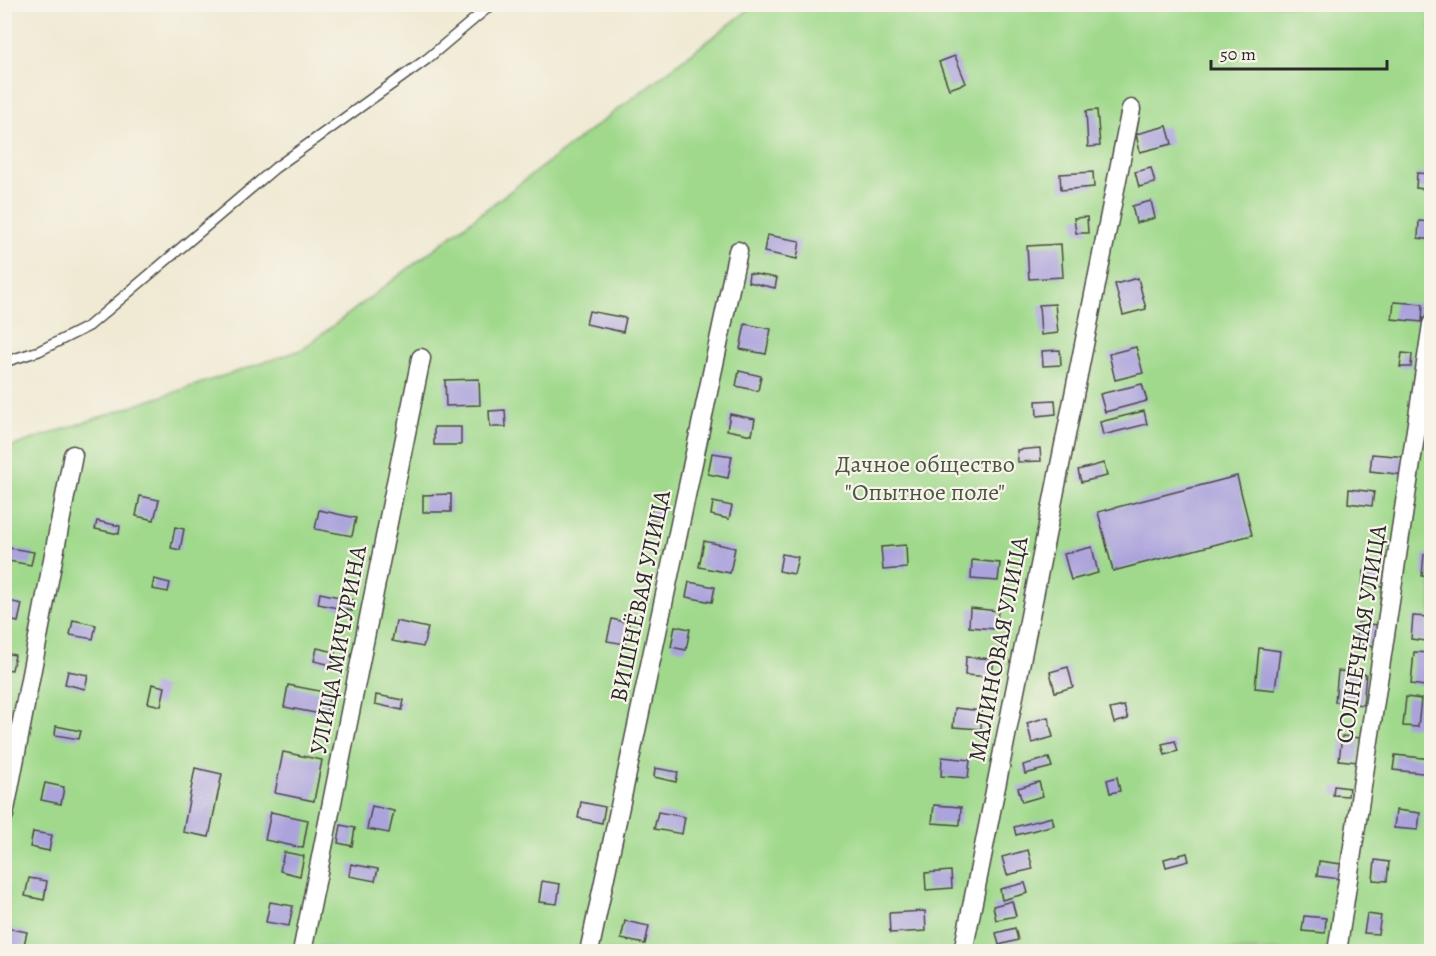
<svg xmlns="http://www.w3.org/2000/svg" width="1436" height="956" font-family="Alegreya,serif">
<rect width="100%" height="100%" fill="#f7f3e8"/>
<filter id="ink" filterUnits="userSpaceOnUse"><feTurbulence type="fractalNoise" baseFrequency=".0167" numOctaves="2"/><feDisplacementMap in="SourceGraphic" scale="12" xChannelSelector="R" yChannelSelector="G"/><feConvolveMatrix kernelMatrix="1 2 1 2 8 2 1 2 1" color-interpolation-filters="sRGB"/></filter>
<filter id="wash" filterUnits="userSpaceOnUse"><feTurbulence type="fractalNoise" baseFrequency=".008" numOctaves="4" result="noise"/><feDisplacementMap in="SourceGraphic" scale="24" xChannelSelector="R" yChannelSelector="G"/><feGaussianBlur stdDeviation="1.35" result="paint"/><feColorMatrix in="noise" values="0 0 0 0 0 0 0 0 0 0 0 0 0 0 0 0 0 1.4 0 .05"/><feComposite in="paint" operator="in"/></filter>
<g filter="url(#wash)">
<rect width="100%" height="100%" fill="#f0ead4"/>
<path fill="#a0d98c" stroke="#66825c" stroke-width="1.5" d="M755,5H1431V951H5L4,449L301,350Z"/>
<g id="blocks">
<path fill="#aba3db" d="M955,56L966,83L949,89L939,62Z
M1097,110L1100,146L1088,147L1086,111Z
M1167,126L1172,144L1140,152L1136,134Z
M1151,168L1155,183L1139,187L1135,172Z
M1093,172L1094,187L1061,190L1060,174Z
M1417,173L1432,174V190L1416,188Z
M1151,201L1155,218L1136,223L1132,206Z
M1087,217L1088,233H1076L1074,218Z
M1419,221L1432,222V240L1418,238Z
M767,235L800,241L797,259L764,252Z
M1061,244L1063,277L1029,279L1027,246Z
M749,273L777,278L775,288L748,282Z
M1138,278L1146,309L1123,315L1115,284Z
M1394,302L1423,304L1422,322L1392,319Z
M1055,304L1058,333L1041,335L1039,305Z
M589,311L626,318L623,332L586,324Z
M745,324L771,329L766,354L740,349Z
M1136,347L1143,373L1115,380L1109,354Z
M1060,350L1061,365L1043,366L1042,351Z
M1402,353L1412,354L1411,367H1400Z
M739,371L761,376L758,391L736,386Z
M479,379L480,405L446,406L445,380Z
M1142,384L1147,401L1105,412L1100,394Z
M1055,400L1056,414L1037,416L1036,401Z
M505,410L506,427H490L489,411Z
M1144,411L1147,424L1103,435L1100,422Z
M730,414L755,419L752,435L727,430Z
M434,427H461V445H434Z
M1040,448L1041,461L1018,462L1017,450Z
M712,453L732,456L728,478L708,474Z
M1372,454L1407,457L1405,475L1370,471Z
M1104,463L1107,476L1081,482L1078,470Z
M1237,476L1252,535L1113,571L1098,512Z
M1349,489L1374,492L1372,506L1348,503Z
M451,494V512H423V495Z
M140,496L159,500L154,520L136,516Z
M713,502L732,506L729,519L711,515Z
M652,507L664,509L661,522L649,520Z
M319,510L356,518L352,536L315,529Z
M97,521L120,526L119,534L95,529Z
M175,527L184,529L180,550L171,548Z
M704,541L735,548L730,573L699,567Z
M906,545L907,568L883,570L881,547Z
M1092,547L1098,573L1071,580L1064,554Z
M10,548L34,552L31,565L8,561Z
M782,554L798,557L794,574L779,571Z
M1424,554L1432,555V577L1422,576Z
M972,560L1000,563L998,581L971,579Z
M1364,571L1385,573L1383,587L1362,585Z
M154,579L170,583L168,592L152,589Z
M689,582L715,587L712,602L686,597Z
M320,593L354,600L352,611L318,604Z
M4,600L22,604L18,622L4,619Z
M970,608L998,611L996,629L969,627Z
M1413,616L1428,617L1426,641L1411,639Z
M612,619L629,623L625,644L607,641Z
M73,620L96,625L93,639L70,635Z
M396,621L428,628L423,647L392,641Z
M1358,623L1378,625L1376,646L1356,644Z
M675,626L690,629L686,650L671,647Z
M317,648L335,652L332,665L314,661Z
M1259,648L1280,651L1275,690L1255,688Z
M1414,652L1432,653V687L1411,684Z
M4,653L15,655L12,670L4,669Z
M966,657L994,659L992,677L965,675Z
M1068,667L1073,687L1055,692L1050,672Z
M68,671L88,675L85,689L65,684Z
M1338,671L1366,674L1363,705L1335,702Z
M152,684L165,687L161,706L148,703Z
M288,685L330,693L326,715L284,707Z
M376,695L404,700L402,710L375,704Z
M1406,697L1421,699L1418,727L1403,726Z
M1124,706L1128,719L1114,723L1110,709Z
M955,708L982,711L981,729L953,727Z
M1048,717L1053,737L1032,743L1027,723Z
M56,726L81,731L79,739L55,735Z
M1342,736L1360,738L1358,762L1339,760Z
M1175,741L1178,751L1165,755L1162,744Z
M283,752L322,760L314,801L275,793Z
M1395,755L1432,759V774L1393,770Z
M942,757L970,760L968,778L941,776Z
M1049,758L1052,767L1025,774L1023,765Z
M195,768L222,774L209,837L183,832Z
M655,768L678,772L676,782L654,777Z
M1117,777L1120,791L1110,793L1107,780Z
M1039,782L1043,796L1022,802L1018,788Z
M45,783L64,787L61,804L41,800Z
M1334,786L1349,788L1348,796L1333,795Z
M581,802L605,807L602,823L578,818Z
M934,805L961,807L960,825L932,823Z
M372,806L394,811L389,833L367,829Z
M1396,810L1420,813L1418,830L1394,828Z
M271,812L308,820L303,848L265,840Z
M658,812L685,817L682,834L654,829Z
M1052,817L1054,825L1016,835L1014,827Z
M341,825L355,828L352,846L338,843Z
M33,832L52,835L49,851L30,847Z
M1028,850L1033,869L1007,875L1002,857Z
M284,852L304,856L300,876L280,871Z
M1187,853L1189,861L1166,867L1164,859Z
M1375,860L1389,862L1387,881L1373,880Z
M1319,861L1341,864L1340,879L1317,876Z
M351,864L378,869L375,881L349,876Z
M951,871L952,888L926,890L925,873Z
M29,878L47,881L44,900L25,896Z
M542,881L560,884L557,904L539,902Z
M1025,883L1028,893L1002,900L1000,889Z
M1012,901L1016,916L996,920L993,906Z
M270,902L293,906L289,926L266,922Z
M925,911L926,931L890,933L889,913Z
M1367,914L1381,916L1378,934L1364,933Z
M1304,916L1326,918L1325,933L1302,931Z
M625,921L649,926L645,944L621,939Z
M7,928L27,932L23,949L4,945Z
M1015,928L1018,940L999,945L996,933Z
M319,945L347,950V952H318Z"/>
</g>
</g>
<g filter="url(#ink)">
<use href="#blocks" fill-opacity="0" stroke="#494844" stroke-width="1.5"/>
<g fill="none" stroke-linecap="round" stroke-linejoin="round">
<defs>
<path id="service" d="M4,362L39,351L89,326L275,168L427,59L492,4"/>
<path id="minor" d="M4,815L73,455
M302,952L421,358
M589,952L738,251
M963,952L1131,109
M1337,952L1432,324"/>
</defs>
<use href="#service" stroke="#494844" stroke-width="12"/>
<use href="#minor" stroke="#494844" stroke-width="21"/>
<use href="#service" stroke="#fff" stroke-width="9"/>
<use href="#minor" stroke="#fff" stroke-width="18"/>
</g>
</g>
<g text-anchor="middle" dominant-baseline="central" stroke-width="4.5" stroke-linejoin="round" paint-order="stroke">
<g font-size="24" fill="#485643" stroke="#f7f3e8">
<text x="925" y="464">Дачное общество<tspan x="925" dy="28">"Опытное поле"</tspan></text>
</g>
<g font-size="24" fill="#2b2b2b" stroke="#f7f3e8">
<text transform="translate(640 596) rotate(-78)">ВИШНЁВАЯ УЛИЦА</text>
<text transform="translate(1361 634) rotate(-81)">СОЛНЕЧНАЯ УЛИЦА</text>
<text transform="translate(998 649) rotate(-79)">МАЛИНОВАЯ УЛИЦА</text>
<text transform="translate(338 650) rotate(-79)">УЛИЦА МИЧУРИНА</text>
</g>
</g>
<rect width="1436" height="956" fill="none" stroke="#f7f3e8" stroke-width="24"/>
<path d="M1211 60v9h176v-9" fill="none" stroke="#2b2b2b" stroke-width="3"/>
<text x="1220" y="60" font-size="18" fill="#2b2b2b" stroke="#f7f3e8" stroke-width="4.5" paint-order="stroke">50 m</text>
</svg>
